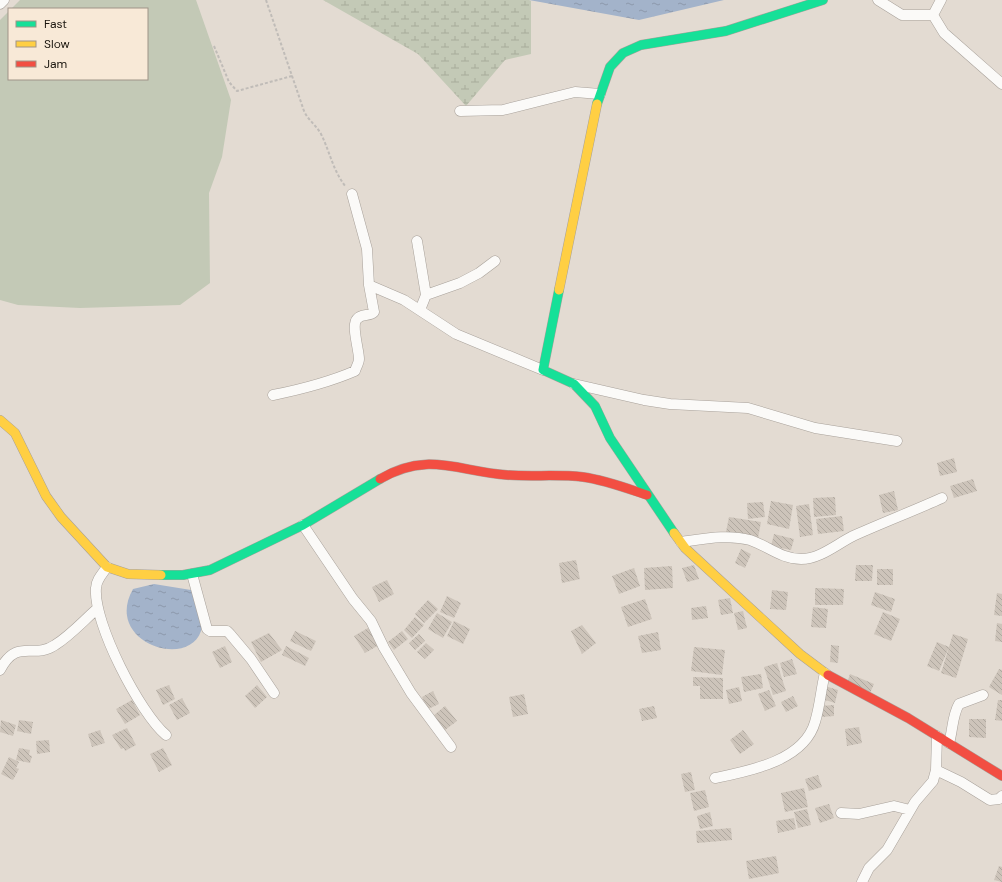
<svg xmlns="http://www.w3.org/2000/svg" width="1002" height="882" font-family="'DM Sans',sans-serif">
<defs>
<pattern id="wetland-marsh" width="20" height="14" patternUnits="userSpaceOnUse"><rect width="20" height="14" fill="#c3c9b6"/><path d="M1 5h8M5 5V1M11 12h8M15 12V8" fill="none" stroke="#a7ac9b"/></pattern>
<pattern id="water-ripples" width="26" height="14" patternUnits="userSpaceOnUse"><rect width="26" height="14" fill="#a3b3ca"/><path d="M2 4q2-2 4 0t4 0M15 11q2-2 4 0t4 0" fill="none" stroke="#8c99ac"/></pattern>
<pattern id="building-back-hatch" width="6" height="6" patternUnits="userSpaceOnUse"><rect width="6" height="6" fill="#cdc4ba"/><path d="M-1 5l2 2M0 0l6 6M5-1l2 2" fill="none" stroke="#afa89f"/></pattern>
</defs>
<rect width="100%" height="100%" fill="#e3dbd2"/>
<path fill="#c3c9b6" d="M20,0H196L231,100L222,157L209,193L210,283L180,305L80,308L18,305L0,300V20L9,11V79H147V9H11Z"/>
<path fill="url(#wetland-marsh)" d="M323,0H529L531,1V54L505,60L466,106L418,54Z"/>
<path fill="url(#water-ripples)" d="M529,0H724L639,20Z
M154,584L191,590C195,602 206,618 201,631C188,670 103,642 133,589Z"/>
<path fill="url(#building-back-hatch)" d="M954,458L957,472L940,476L937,463Z
M973,479L977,491L954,498L950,486Z
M894,491L898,510L883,513L879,495Z
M835,497L836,515L814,517L813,498Z
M771,501L793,505L789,529L767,524Z
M763,502L765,517L748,519L747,503Z
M809,504L813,535L800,537L796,506Z
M842,516L844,531L818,534L816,519Z
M729,517L761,522L758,538L726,532Z
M774,534L794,539L791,550L771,546Z
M741,549L751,554L745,568L735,563Z
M576,560L580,579L562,583L559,563Z
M694,565L699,579L687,582L682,568Z
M856,565H873L872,581H855Z
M672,566L673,588L645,590L644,568Z
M634,568L640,586L619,594L612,576Z
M877,569H893V585H877Z
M387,580L394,594L379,602L372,587Z
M815,588L844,589L843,605H815Z
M772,590L788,592L786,610L770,609Z
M875,592L895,599L891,612L871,605Z
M997,593L1002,594V616L994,615Z
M447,596L461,603L454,618L440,612Z
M730,598L733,613L721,615L718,600Z
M645,599L652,619L628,627L621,607Z
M428,600L438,609L424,623L415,614Z
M706,606L708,618L692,620L691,608Z
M813,607L828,609L826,628L811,627Z
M743,611L747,628L738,630L734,613Z
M883,612L900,619L891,641L874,634Z
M437,613L452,622L443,638L428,629Z
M415,617L424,625L412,638L404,630Z
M454,621L470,629L463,644L447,636Z
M997,623L1002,624V642L995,641Z
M582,625L596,643L582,654L571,631Z
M368,628L379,645L365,653L354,636Z
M295,631L316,641L311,651L290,641Z
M402,631L408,639L394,650L388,642Z
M658,632L661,650L642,653L638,636Z
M269,633L282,650L261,662L251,642Z
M419,634L425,641L415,650L409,643Z
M953,634L968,639L956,678L941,673Z
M937,642L949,647L939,671L927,666Z
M426,643L434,650L425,659L417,652Z
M831,645L839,646L838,663L830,662Z
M225,646L232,662L220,668L212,652Z
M286,646L309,658L305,666L282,655Z
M694,647L725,650L722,675L691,671Z
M792,659L797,674L784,677L780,663Z
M777,663L786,691L773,695L764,667Z
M999,669L1002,670V695L989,687Z
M761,674L763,688L744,692L741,677Z
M850,674L874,684L870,693L847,683Z
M693,677L723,678V699H700V686H693Z
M169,685L175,699L163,705L156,690Z
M257,685L267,697L255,708L245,696Z
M825,686L838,690L835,703L822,699Z
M739,687L742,701L729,704L726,690Z
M769,690L776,706L765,711L758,694Z
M433,691L439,704L428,709L422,697Z
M524,694L528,714L513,717L509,697Z
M793,696L798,706L786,712L781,702Z
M182,698L190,713L177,720L169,705Z
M132,700L140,715L125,724L116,709Z
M998,700H1002V721L995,720Z
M834,705V716L821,717L820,706Z
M445,706L457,721L445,730L433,716Z
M654,706L657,718L642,721L639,709Z
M969,719H986V738L969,737Z
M1,720L16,725L13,736L0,732Z
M19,720L33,722L31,734L17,731Z
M859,727L862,743L847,746L845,729Z
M127,728L136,745L125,751L124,748L121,749L112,735Z
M100,730L105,743L92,747L88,734Z
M743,730L754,744L740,754L730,740Z
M49,740L50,752L37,754L36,741Z
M19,748L30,750L29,755L32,756L30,763L16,760Z
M163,748L172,765L159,772L150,754Z
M9,757L19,762L16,768L19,769L13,780L1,774Z
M691,772L695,790L685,792L681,774Z
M818,775L822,787L809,791L805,779Z
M804,788L808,807L785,812L781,793Z
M705,790L709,807L694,811L690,793Z
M829,804L834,818L820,823L815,808Z
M807,809L811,825L798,828L794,812Z
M710,812L713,826L700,829L697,816Z
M794,818L796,829L778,833L776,821Z
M731,828L732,840L697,843L696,831Z
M776,856L779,873L749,879L746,861Z
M999,866L1002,867V882L994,880Z"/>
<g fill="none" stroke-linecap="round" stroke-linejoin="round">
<defs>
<path id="street" d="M878,0L902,15H933L941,0
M0,4L4,0
M933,15L944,33L1002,84
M460,111L503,110L575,92L600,94
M417,241L426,295
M369,285L404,300L456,334L543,370
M420,310L426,295L460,283L479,273L495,261
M574,384L644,400L670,404L748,408L815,428L897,441
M273,395C303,389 327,383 355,371C356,367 359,363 359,359C359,350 351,325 357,319C362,313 369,317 374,312L369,285L367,249L352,194
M303,525L353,599L371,621L384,648L411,693L451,747
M681,542C704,539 727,534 750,540C768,546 781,559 801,559C820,559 837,544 853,536C882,523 913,511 942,498
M107,567C103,573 96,580 96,588C93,623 140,713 166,735
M192,574L207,629L210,631H227L230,634L251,659L274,693
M0,670C17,637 33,660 55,645C71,635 84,620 98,608
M949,743C953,730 952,716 959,704L983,695
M936,770L961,782L990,800L999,799L1002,796
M715,778C749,771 804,761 815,722C820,706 821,689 825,673
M841,813L859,814L894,806L910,810
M862,882L869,868L887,850L915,802L933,781L936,770L937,736"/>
<path id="fast" d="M597,104L610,67L623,53L641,45L726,31L823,0
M559,290L543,370L574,384L595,406L610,438L674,533
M161,575H183L210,570L303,525L380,479"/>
<path id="slow" d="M559,290L597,104
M0,420L15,433L46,496L61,517L107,567L128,574L161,575
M674,533L685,548L800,654L828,675"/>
<path id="jam" d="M380,479C427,451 457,471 507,475C532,477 557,474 583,477C605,480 626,488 647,495
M828,675L908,718L1002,776"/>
</defs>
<use href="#street" stroke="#a8a19a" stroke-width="11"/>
<use href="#fast" stroke="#a8a19a" stroke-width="10"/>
<use href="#slow" stroke="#a8a19a" stroke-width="10"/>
<use href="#jam" stroke="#a8a19a" stroke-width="10"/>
<path stroke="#c0bcb8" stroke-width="2" stroke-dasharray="3 2" stroke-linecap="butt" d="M266,0L304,111C308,120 316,125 321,134C330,152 333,171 346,187
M214,46L229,82L237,91L292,76"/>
<use href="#street" stroke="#fbfaf8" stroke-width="10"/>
<use href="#fast" stroke="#16e098" stroke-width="9"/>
<use href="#slow" stroke="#ffcf43" stroke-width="9"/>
<use href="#jam" stroke="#f24e42" stroke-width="9"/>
</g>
<rect x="8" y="8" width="140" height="72" fill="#f8e9d7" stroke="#9f9487"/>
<rect x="16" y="21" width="20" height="6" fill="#16e098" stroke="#9f9487"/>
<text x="44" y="28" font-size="12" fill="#1a150e">Fast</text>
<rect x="16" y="41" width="20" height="6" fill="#ffcf43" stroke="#9f9487"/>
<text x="44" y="48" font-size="12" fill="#1a150e">Slow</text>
<rect x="16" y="61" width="20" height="6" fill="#f24e42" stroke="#9f9487"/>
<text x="44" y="68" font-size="12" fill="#1a150e">Jam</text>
</svg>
